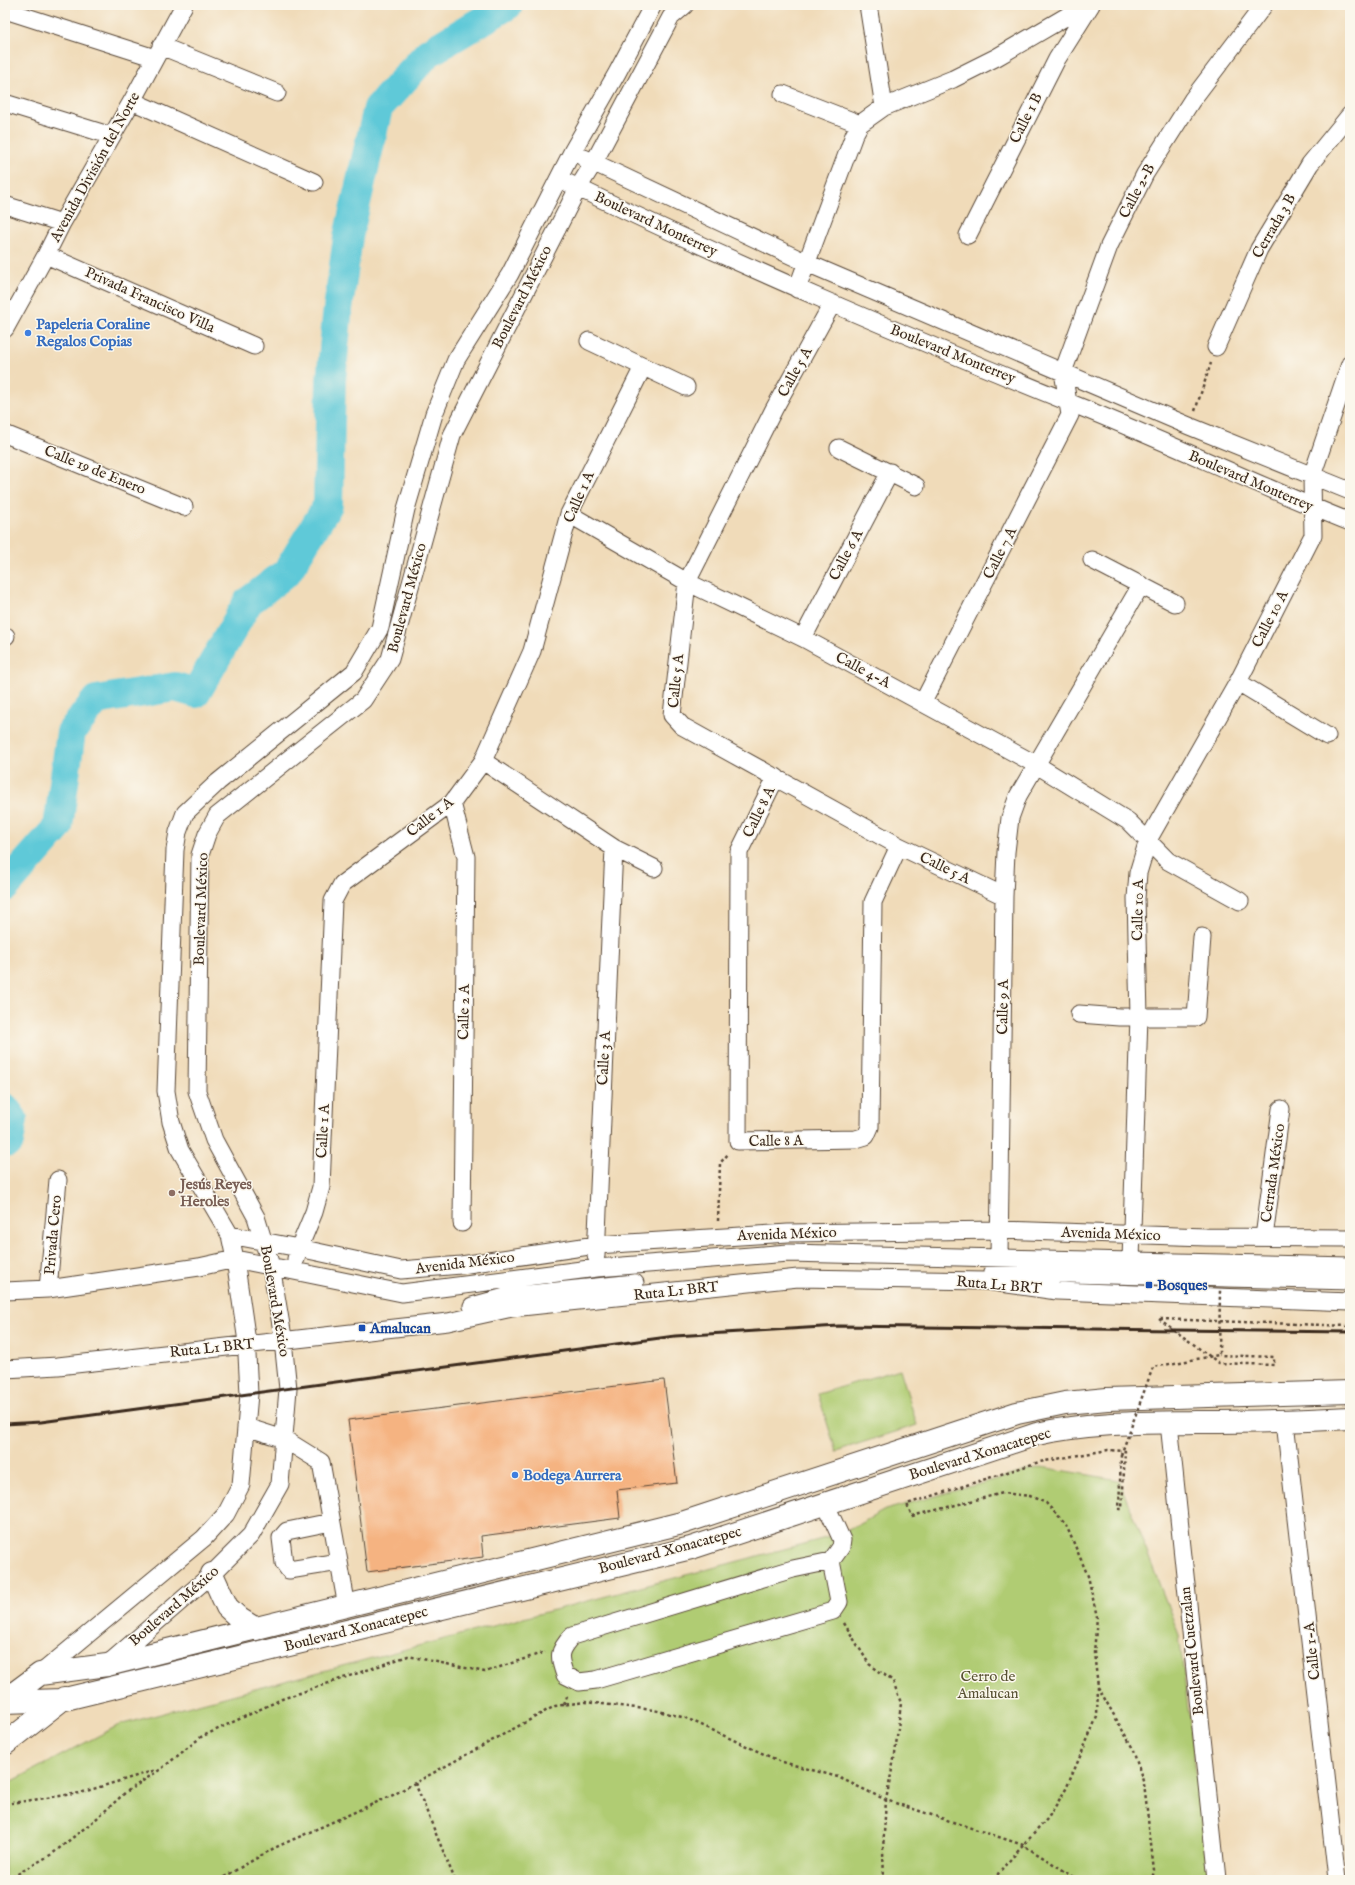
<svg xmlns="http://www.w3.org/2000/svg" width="1355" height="1885" font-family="'IM FELL English',serif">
<rect width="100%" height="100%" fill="#fbf7ec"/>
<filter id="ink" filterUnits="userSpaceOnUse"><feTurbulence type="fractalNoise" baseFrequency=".025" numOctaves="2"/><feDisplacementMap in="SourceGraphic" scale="8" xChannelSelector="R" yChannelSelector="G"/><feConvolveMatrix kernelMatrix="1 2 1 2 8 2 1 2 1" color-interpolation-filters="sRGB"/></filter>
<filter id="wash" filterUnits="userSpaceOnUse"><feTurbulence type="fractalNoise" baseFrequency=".012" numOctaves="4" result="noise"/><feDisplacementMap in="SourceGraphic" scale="16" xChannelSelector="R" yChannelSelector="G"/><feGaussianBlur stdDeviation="0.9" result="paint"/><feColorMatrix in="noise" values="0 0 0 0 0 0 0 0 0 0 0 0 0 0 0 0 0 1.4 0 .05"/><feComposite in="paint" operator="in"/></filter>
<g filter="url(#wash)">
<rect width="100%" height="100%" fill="#f0dbb9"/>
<path fill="#b0cc73" stroke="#767b48" d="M900,1369L917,1425L836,1451L818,1394Z
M1041,1467L1119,1480L1179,1635L1209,1880H5V1785L119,1725L841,1534L885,1510Z"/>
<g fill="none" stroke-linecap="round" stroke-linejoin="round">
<path stroke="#5ec9d8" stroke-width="30" d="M5,887L58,827L71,732L96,700L175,687L196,693L248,602L287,572L328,505L331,381L337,316L348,237L378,108L428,53L508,5
M5,1108L13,1119L9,1142L5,1143"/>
</g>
<g id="blocks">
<path fill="#f5b381" d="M664,1380L677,1483L617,1490L620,1518L481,1536L483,1557L367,1572L348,1420Z"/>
</g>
</g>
<g filter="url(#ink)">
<use href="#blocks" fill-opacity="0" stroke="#564535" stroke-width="1"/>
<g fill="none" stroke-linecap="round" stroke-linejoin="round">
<defs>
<path id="minor" d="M868,5L884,107
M5,10L155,58
M161,46L277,93
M783,94L860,124
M132,101L314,182
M5,103L112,136
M584,158L807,263L1189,426L1350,491
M568,183C735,264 906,336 1078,406C1170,443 1259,486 1350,522
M5,205L62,223
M968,235L1057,59L1091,5
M46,255L254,346
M797,289L854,135L860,124L884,107L953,79L997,57L1086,5
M832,304L774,409L687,582L672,715L682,726L899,846L1004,896
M5,329L46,255L62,223L132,101L184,5
M589,341L686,387
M1216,347L1259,249L1310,164L1350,115
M5,434L184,507
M839,448L916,486
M569,514L687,582L803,638L1035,764L1128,821L1168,861L1240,901
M1092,560L1175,603
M5,636H6
M803,638L890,472
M1238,682L1327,736
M923,702L1070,415L1063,372L1109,246L1145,174L1192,100L1264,5
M483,761L614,848L654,868
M776,777L739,852L738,1141L856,1139L866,1136L870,1127L873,902L899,846
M452,803L466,857L462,1223
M1079,1014L1119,1017H1196L1202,937
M230,1235L299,1248L401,1270L461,1265L596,1245L788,1233L1000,1230L1206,1237L1350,1238
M1264,1237L1281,1109
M596,1256L614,848
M999,1257L1004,896L1006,852L1010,818L1018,796L1141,585
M296,1259L299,1248L314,1212L321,1187L333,901L342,884L452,803L483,761L532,651L569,514L643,367
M1131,1260L1139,1016L1136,898L1138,873L1148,840L1238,682L1313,535L1312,476L1350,364
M993,1272L1350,1281
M48,1289L58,1180
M5,1291L48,1289L199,1267L235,1259L402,1293L597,1268L788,1253L1350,1266
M472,1306L509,1296L635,1283
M5,1369L58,1366L448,1322L512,1308L798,1278L985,1281L1057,1291L1350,1302
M1285,1422L1337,1880
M1169,1423L1217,1880
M246,1427L284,1439L321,1462L339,1562L289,1570L284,1563L281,1538L287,1531L331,1522
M825,1503L842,1540L841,1547L831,1561L793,1569L572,1636C558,1651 558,1656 565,1675L579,1682L596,1680L833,1611L839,1602L831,1561
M339,1562L347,1607
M108,1664L212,1574L251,1535L280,1484L288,1389L282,1331L271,1266L256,1217L214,1140L197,1091L200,855L207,834L217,816L363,700L390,659L452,435L578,188L593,164L671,17L685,5
M40,1674L204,1538L226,1514L241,1485L249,1394L246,1335L235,1259L230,1235L180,1150L171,1122L166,1091L175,850L178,832L185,813L218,782L354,672L380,628L406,509L434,414L456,360L510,274L572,152L617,73L653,5"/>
<path id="major" d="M212,1574L227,1607L240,1619L256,1629
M5,1700L40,1674L107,1665L682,1523L1017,1413L1065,1403L1107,1399L1350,1392
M5,1702L61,1700L691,1548L1037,1434C1090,1422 1143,1423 1197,1422C1248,1422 1299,1421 1350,1418
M5,1744L64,1698"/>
</defs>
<use href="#minor" stroke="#564535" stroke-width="19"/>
<use href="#major" stroke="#564535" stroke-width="24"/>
<path stroke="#564535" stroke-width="2.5" stroke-dasharray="3 3" stroke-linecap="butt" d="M1195,411L1211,363
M718,1221L720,1163L729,1153
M1159,1319L1219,1363L1274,1365V1357L1219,1355
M1160,1319L1350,1326
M844,1623L869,1664L893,1681L901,1703L895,1754L886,1800L883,1850L884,1880
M1098,1687L1132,1747L1144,1784L1154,1870L1152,1880
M564,1705L568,1694
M415,1783L455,1880
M5,1804L80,1793L156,1770
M7,1880L52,1854L96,1819L126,1792L161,1769L201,1737L282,1699L408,1656L485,1672L545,1652
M219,1880L274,1848L393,1795L555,1706L585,1702L654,1710L686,1718L779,1761L838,1777L886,1800L1023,1845L1079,1880
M994,1880L1000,1871L1048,1818L1066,1789L1097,1717L1098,1686L1094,1653L1097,1617L1088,1576L1066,1525L1046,1503L1030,1496L1003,1493L912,1516L907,1504L1039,1462L1108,1450L1125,1451L1122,1509H1119L1121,1455"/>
<use href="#minor" stroke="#fff" stroke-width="17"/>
<use href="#major" stroke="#fff" stroke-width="22"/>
<path stroke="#3b2a1e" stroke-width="3" d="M5,1424L41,1422L675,1336L839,1326L1350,1332"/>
<path stroke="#564535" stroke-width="2.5" stroke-dasharray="3 3" stroke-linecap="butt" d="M1121,1455L1153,1367L1219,1355L1220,1289"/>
</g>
</g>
<g fill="#3f7fe0" stroke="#fbf7ec" stroke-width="1.5">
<circle cx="28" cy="333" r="4"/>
<circle cx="515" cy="1475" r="4"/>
</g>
<circle fill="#8d6e63" stroke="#fbf7ec" stroke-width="1.5" cx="172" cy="1193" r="4"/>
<g fill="#1a4fb4" stroke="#fbf7ec" stroke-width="1.5">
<rect x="1145" y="1281" width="8" height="8" rx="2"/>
<rect x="358" y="1324" width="8" height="8" rx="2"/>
</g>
<g text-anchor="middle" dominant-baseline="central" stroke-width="3" stroke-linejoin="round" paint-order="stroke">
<g font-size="15" fill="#3b2a1e" stroke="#fbf7ec">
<text transform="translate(1026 118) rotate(-63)">Calle 1 B</text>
<text transform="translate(95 167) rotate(-61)">Avenida División del Norte</text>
<text transform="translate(1137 191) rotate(-62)">Calle 2-B</text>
<text transform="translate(656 224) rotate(25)">Boulevard Monterrey</text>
<text transform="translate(1274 226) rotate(-60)">Cerrada 3 B</text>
<text transform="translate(522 297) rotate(-63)">Boulevard México</text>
<text transform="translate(150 300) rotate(24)">Privada Francisco Villa</text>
<text transform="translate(953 354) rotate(22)">Boulevard Monterrey</text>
<text transform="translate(795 372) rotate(-61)">Calle 5 A</text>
<text transform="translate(95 470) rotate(22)">Calle 19 de Enero</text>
<text transform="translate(1251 481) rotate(23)">Boulevard Monterrey</text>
<text transform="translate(579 497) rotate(-66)">Calle 1 A</text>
<text transform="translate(1000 553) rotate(-63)">Calle 7 A</text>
<text transform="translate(846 555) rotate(-62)">Calle 6 A</text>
<text transform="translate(407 598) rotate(-75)">Boulevard México</text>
<text transform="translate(1270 619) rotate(-63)">Calle 10 A</text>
<text transform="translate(863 670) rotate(28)">Calle 4-A</text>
<text transform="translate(676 681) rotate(-84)">Calle 5 A</text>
<text transform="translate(759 812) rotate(-64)">Calle 8 A</text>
<text transform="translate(430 817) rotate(-38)">Calle 1 A</text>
<text transform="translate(945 868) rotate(26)">Calle 5 A</text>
<text transform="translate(201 909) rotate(-88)">Boulevard México</text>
<text transform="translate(1138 910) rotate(-89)">Calle 10 A</text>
<text transform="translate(1003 1007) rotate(-89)">Calle 9 A</text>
<text transform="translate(464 1012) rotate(-89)">Calle 2 A</text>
<text transform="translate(604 1058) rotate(-87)">Calle 3 A</text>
<text transform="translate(323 1131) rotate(-87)">Calle 1 A</text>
<text transform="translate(776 1141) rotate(-1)">Calle 8 A</text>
<text transform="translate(1273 1173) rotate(-82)">Cerrada México</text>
<text transform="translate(787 1234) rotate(-2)">Avenida México</text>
<text transform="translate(1111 1234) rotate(2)">Avenida México</text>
<text transform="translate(53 1235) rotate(-85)">Privada Cero</text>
<text transform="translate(465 1263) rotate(-7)">Avenida México</text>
<text transform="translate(999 1285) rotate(5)">Ruta L1 BRT</text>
<text transform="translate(676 1291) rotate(-6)">Ruta L1 BRT</text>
<text transform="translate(275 1301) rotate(80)">Boulevard México</text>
<text transform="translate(212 1348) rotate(-6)">Ruta L1 BRT</text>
<text transform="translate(980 1454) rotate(-17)">Boulevard Xonacatepec</text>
<text transform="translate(670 1550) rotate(-15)">Boulevard Xonacatepec</text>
<text transform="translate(174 1606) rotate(-41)">Boulevard México</text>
<text transform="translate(356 1629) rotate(-14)">Boulevard Xonacatepec</text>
<text transform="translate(1192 1651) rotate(-96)">Boulevard Cuetzalan</text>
<text transform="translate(1312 1651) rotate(-96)">Calle 1-A</text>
</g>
<g font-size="15" font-weight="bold" fill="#366cbe" stroke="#fbf7ec" text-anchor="start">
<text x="36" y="324">Papeleria Coraline<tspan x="36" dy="17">Regalos Copias</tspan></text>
<text x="523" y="1475">Bodega Aurrera</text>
</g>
<g font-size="15" font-weight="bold" fill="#785e54" stroke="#fbf7ec" text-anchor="start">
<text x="180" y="1184">Jesús Reyes<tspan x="180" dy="17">Heroles</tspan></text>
</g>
<g font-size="15" font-weight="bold" fill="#164399" stroke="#fbf7ec" text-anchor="start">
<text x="1157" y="1285">Bosques</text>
<text x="370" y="1328">Amalucan</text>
</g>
<g font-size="15" fill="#585233" stroke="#fbf7ec">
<text x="988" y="1676">Cerro de<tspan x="988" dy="17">Amalucan</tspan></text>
</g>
</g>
<rect width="1355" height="1885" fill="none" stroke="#fbf7ec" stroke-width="20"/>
</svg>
